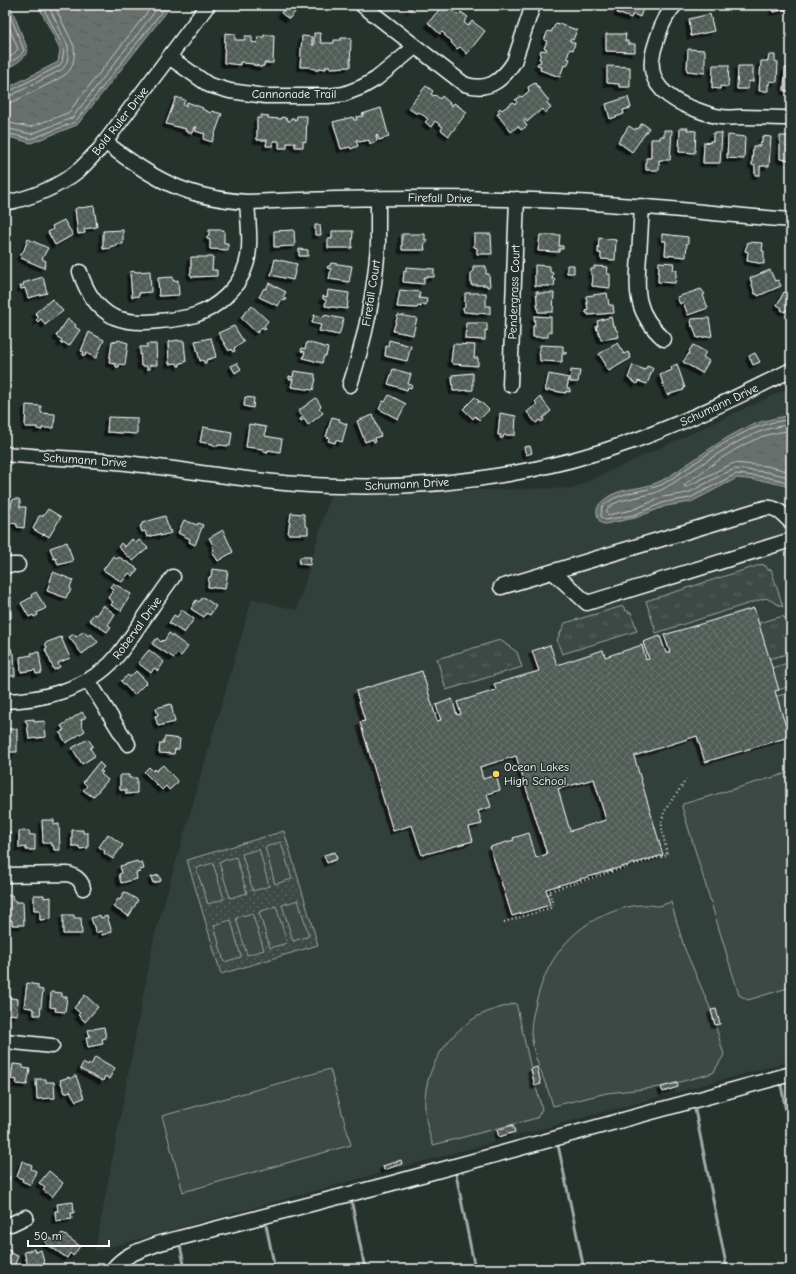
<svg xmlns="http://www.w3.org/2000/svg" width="796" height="1274" font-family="'Comic Neue',sans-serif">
<defs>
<pattern id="grass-tufts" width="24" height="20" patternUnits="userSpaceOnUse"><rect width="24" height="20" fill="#3e4944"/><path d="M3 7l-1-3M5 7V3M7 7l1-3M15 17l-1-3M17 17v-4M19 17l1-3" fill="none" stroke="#5b6460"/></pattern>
<pattern id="park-dots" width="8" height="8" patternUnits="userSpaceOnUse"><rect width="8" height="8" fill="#3e4944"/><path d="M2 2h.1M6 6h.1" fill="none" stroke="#5b6460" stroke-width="1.8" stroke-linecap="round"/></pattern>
<pattern id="water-ripples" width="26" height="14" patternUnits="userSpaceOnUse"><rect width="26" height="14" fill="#67706c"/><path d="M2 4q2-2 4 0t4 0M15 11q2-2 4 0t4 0" fill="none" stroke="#575a59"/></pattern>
<pattern id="building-cross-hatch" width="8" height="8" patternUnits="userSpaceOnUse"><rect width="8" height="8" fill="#515c57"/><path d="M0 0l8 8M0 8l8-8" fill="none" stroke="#6b7470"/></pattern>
<filter id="shadow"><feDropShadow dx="-3.5" dy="3.5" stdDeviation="0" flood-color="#0009"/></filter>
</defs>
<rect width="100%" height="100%" fill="#26332d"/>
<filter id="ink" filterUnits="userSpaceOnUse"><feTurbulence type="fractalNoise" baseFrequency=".025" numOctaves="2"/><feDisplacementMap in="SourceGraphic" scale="8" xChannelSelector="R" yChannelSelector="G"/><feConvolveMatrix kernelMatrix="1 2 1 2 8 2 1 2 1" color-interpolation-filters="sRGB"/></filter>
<g filter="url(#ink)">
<path fill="#333f3a" d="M791,387V1061L95,1251L154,938L252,599L297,610L330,496L440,491L574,488Z"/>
<path fill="url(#grass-tufts)" stroke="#9ea4a2" d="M763,564L764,566H766L768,570L771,569L783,607L766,598L656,633L646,601Z
M623,606L626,611H628L629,613L631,612L637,631L562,654L557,640L565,623Z
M783,616L784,618L787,617L791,632V653L765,660L752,625Z
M500,640L517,652L522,667L446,690L437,659Z
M791,662V686L772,692L765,670Z
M791,692V729L782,732L771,698Z"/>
<path fill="url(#park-dots)" stroke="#9ea4a2" d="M284,831L318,945L221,974L187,860Z"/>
<path fill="#3e4944" stroke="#9ea4a2" d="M791,772V987L748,1000L739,995L682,807L683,804Z
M281,842L292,879L275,884L265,847Z
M259,849L269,886L253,891L242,854Z
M236,857L247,893L230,898L219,862Z
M213,863L224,899L208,904L196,868Z
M298,900L309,936L293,941L282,905Z
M671,902L684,947L711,1010L724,1055L713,1073L661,1087L607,1093L553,1106C547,1083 535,1064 532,1040C530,1028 532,1018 535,1007C544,964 569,927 612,912C622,908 633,905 644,905C649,904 654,906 659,906C663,905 667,903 671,902Z
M276,906L287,943L270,948L259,912Z
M252,913L264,950L247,955L236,918Z
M231,920L241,957L224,962L214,925Z
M516,1003L531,1069L542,1109L537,1118L433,1145C430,1136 427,1127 426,1119C419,1077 443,1037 478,1016C490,1010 503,1007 516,1003Z
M330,1069L351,1145L183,1192L162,1116Z"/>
<path fill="url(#water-ripples)" stroke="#a4a9a7" d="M5,5H10L28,50C23,61 15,64 5,69Z
M38,5H172L77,125L31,143L5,136V89L58,62L60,49Z
M787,416L791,417V489L783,485L765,481L737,478L691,502L666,506L635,518L605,524L601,523C595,515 595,506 604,500C617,488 637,490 653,484C666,480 678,470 689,463C710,449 731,433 755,424C765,420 776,418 787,416Z"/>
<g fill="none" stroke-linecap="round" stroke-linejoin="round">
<path stroke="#c2c6c4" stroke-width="1" d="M5,17L18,49L13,55L5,59
M5,65C12,61 20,58 24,50L6,5
M5,92H8L59,66L62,62L64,49L42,5
M5,97L10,96L61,70C68,65 69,54 68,46L48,5
M5,103L13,102C23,96 65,78 70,70C74,64 75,53 74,46L54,5
M5,122L30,127L68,113L153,5
M5,128L31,134L72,118L160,5
M5,133L31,139L75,122L167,5
M791,420C744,421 701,461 663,484C643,493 617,491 602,507L601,516L605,520L634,515L665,502L690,498L736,474L766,477L784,481L791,484
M791,425C748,426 701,467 665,488L655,493L620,501L613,504L607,509L606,513L608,515L632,510L663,497L688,493L723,474L735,469L767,472L785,476L791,479
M791,431C751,432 716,463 685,484L684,486L686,487L721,469L734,463L767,466L791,472"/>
<path stroke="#a4a9a7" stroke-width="3" d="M781,1085L791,1137
M695,1110L727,1269
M558,1145L584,1269
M456,1174L475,1269
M352,1204L365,1269
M266,1225L275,1269
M180,1245L185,1269"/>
</g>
<path fill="url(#building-cross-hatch)" stroke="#fff" fill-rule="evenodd" filter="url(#shadow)" d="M285,5H301L289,19L281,13L286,6Z
M404,5H415L411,10Z
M443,5H454L455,6L452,10L459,15L461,12L468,17L464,22L468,26L472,21L485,31L467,54L460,47L457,49L451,42L452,41L444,35L445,34L442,32L440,34L428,23Z
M620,5H641L644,6L640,17L633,14L631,18L617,13Z
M772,5H791V8L774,12Z
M710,14L714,31L691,36L689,19Z
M556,23L577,30L573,40L570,39V41L575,43L573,50L570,49L567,58L570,59L567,66L564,65L560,77L540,70L541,66L537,65L538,63H540L541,60L539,59L541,54L540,53L541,50L546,51L547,49L544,48L547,41L544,40L548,31L551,32Z
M225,33L235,34V40H245V36H252V42L257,43L258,37H264V35H274L273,63H264V66H262V67H259V66L253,65L254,64L243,63L244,62H240V65L224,63Z
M314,33H320L321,43H334V40H341V38H351L350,67L330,68V66H326V69L320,68L319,70H315V69L310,68V67H300L302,36L312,37V45H314Z
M606,34H626L625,41H628V44H635V52L606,51Z
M688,49L705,50V73L687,71Z
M769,55H775V61L778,62L777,82L770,81V84H768V91H759L761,61H768Z
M713,65H729L728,87L720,86V89L712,88Z
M607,66L630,67V87H619V84L607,83Z
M738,66H753V82L749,81L748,89H737Z
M785,68H791V91H784Z
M535,83L549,101L547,103L551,108L545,113L542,109L527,122L525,119L523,120L527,126L521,130L518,126L511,132L497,114L500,112L498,110L500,108L502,110L513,102L515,104L517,102L515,100L521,96L522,97L529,91L528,87Z
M426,86L433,91L431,94L434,96L435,95L440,99L442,96L450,103L449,104L452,106L454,103L467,112L449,136L441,130L443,127L435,121L431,127L425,122L428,119L419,112L417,114L408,108Z
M176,97L185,100L183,105L186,106L187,102L203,108L202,109L211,113L212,111L222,114L212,142L203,139L205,134L195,131L197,127H194L192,133L185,131L186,129L166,124Z
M628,97L631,108L623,110L624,114L610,119L606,104Z
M381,108L389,137L379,140L377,134L376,135L377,141L370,144L369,140L359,142V140H356L358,146L351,149L350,147L341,149L333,122L353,117L354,120H357L356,117L363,116L362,114Z
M261,115L268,116V118L282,119V117L286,118L288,121H290L291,118H294V120H296L297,116H307L306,142L303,141V147H295V143H287V148H279V141H273V146H266L267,140H257V118H261Z
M642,123L649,128L632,152L618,142L629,126L635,130L636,128L638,129Z
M680,128H688L687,130L696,131L695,153L679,152Z
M664,130H672L670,160H659V170H646V158H651V139H660V136H664Z
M713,133H722L720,163H703L704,142L710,143V141H713Z
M728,135L745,137L744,159L727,158Z
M762,136L771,137L769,166H760V175H755V166L752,165L753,146H760V143H762Z
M780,136H788V138H791V160L780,159Z
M94,206L97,227L84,229L85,233L78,234L75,209L79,207L80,208Z
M64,220L73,235L55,245L48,232L53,229L52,226Z
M315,225H320L321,235H315Z
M123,230V244H116V246H111V248L103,249V231Z
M209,230H224V243H228V250L210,249V240L207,239V236L209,235Z
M294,230L295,246L274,247V231Z
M332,231H353L352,248H328V239H332Z
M402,234H425V240H428L427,243H424L425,250H402Z
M474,234H491L492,254H477V248L474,247Z
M662,234L688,237V244L687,243L686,257L665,255L666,241H662Z
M540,235H560L559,246H563V249H559V252L538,251Z
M599,238L616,240L615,260L601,259V253H598Z
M28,239L48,248L42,259L46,261L44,268L21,258L20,255L24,250Z
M748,242L763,243L762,251H764V264L747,261L748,252L745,251Z
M299,249L308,250V256H299Z
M191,257H213L212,270H217V276L192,277L190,274L191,271Z
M275,259L297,264L293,280L271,275Z
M659,262L674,263L673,270H677L675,283L658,282Z
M331,263L352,266L349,282L329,279L331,269L327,268L328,266H330Z
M535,265L550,266V272H553L552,279H555L554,286H535Z
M567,265H574V273H567Z
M473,266H486V274H489L490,287H487V285H471V272H473Z
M594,266L608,267L607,274H610V288L592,286L593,275H591V269H594Z
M406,267L434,269V277H424V284L403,282L404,271L406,272Z
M770,270L775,281L778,280L781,286L758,296L757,294H755L750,278Z
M135,271L136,272L150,271L151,292L139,293V296L132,297L130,272Z
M43,277L47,293L28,298L25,288L21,289L20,286L24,285L23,283Z
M173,277V281L178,280L179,295L159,296L158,278Z
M269,283L286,292L283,297L286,299L285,301L282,299L278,306L259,297L264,288L266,289Z
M701,289L705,294L703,295L708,308L688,315L683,302L680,304L677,297Z
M328,290L349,293L347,309L325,306L326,300L323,299V296L327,297Z
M400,290L420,292L419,298L427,299L426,305L421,304V307L418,306L417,308L397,307Z
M536,291H538V293H554L553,312H538Z
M784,292L791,296V313L786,310L785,312L781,310L782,308L777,305Z
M465,293H486V306H490V314L464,312L463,308L465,306Z
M607,293L609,305H613L614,313L588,315V313H586V311L588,309L586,296Z
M52,299L63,311L45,325L41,319L38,322L36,320L39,317L35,313Z
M252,306L268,321L264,326L266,328L265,330L262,327L257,333L241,318L247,309L248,310Z
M314,315L324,317V315L344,319L339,335L319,331L321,325L312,323Z
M398,315L417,318L413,335L393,331Z
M534,316L551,317V332H548V337H533V326H535Z
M611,317L613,326H615L616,330H617L619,337L601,340L598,330H597L596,326H598L597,321Z
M709,318L712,336L697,338L693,326L692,327L691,319Z
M68,319L76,325L75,327L80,330L69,346L63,342L62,344L60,343L62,340L56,336Z
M466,323H487V331L485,330V340L465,339Z
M234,326L244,342L234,348L235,351L233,352L231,349L229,351L218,333Z
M89,332L104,340L96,358L86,353L85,356L82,355L84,352L81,351Z
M211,338L216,357L206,360V363H204L203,360L200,361L195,341Z
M118,340L128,343L125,365L119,364V367H116V364L109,363L112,341L117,342Z
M178,340V341H184L186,362L180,363V366H178L177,363L169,364L168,342Z
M389,340L411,346L407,361L385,356L386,346H388Z
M307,342L328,348L326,356H324L322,363L303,358L305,352L301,351L302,348L305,349Z
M617,343L624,354L628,352L631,358L609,371L605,367L606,365L599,354Z
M147,344H156L157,365H150V369H147V366H141L140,347H147Z
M453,344L475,345L474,358H478V366L453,364L451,362Z
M540,345L563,346V352H566V354H562V362L540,361L539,350H540Z
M693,345L706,352L703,357L709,361L702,373L683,362L690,352L689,351Z
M755,353L760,362L753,365L749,356Z
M237,363L241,369L235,373L231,366Z
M677,364L685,388L683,389L684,390L680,391L667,395L660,375L672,370L671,367Z
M633,365L645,370L647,366L653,368L647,384L638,381L637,384L628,378Z
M393,369L411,374L408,384L412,385L411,388L408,387L407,390L388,384Z
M571,370L580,371L578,382H570Z
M294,371L315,374V379H316L313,390L291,387L293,379H289V376L293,377Z
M473,373V390L453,391L452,375Z
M549,374L569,378L567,388L570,389V392L566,391V393L548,390V391H545Z
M389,395L406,404L398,419L379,409L383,401L385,402Z
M245,397L254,398L253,408L244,406Z
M475,397L479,401L478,403L480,401L489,410L479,420L475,416L473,419L463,409Z
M540,397L551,411L543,418L544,420L541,422L540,420L536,423L527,412L537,404L535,402Z
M316,398L321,406L319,408L323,413L308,425L304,419L301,421L300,419L303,417L298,411Z
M26,405L41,406V413L55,414L54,428H42V430L37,429V427H25Z
M500,413L516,416L515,435H504L503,438H500L501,435H498Z
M373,415L381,436L375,438L376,441L374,442L373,439L365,442L357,421Z
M108,417L137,418V434L107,432Z
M332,417L340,419L339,421L347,424L342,442L336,440L335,443L328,441L330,438L326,437Z
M249,424L266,427L265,436L282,439L280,452L268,450V452L263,451V449L246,447Z
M203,427L232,432L230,446L218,445V446H213V444L200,442Z
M530,446L532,453L526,455L524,447Z
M14,499H19L20,501V507H26L24,528L17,527V524L5,522L7,507H11L12,501Z
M48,509L61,517L49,537L44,534L43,535L33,529L39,516H43Z
M291,513L304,514V518H305V526L308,527V534H288Z
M165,516L169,531L170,530L171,533L160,536V534L147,537L145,531L142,532L140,526L142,525V523Z
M184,520L197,525L198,523L203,525L195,545L189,542L190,539L178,533Z
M223,530L233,552L218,561L212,551L214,550L212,546L213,545L209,538Z
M132,539L136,543L139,540L148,548L133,561L118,547L121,543L125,547Z
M67,542L73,561L58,565L56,558L54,559L50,548Z
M113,556L117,559L119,557L138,569L133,576L129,573L122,582L103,570Z
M300,557H311L310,565L299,564Z
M212,569L228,571L225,589L208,587L209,577H211Z
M53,572L73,580L70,587L71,589L70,592L68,593L66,598L47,591Z
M113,583L131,594L121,611L111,605L113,602L108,598L114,589L110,587Z
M36,592L46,608L37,613L38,615L34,617L33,615L29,617L21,603L32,597L31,595Z
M5,596H11V618H5Z
M203,597L216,606L210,615L206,613L204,617L191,609L196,600L199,602Z
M103,605L115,614L108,625L111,627L107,632L89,620L94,614L96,615Z
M754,608L779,690L775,691L789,737L705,762L697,736L634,756L663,855L546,889L550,905L512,916L490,847L514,840L513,838L529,833L536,858L547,854L516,756L480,767L483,779L496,775L500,790L487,794L491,807L478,811L482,824L469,827L473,841L422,855L412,825L393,831L360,722L365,721L356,691L422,671L437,721L441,720L436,705L452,699L457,715L461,714L457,702L496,690L494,684L539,671L532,651L550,645L557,665L603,650L605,657L642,645L646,660L649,659L643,642L660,636L666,653L670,652L664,635ZM594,779L606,820L570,831L558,789Z
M182,610L194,619L184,633L169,623L174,615L177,617Z
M84,631L88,636L91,634L98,642L82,654L69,637L74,634L76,637Z
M169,633L188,647L181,656L177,653L174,658L152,644L157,638L161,642L163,640L164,641Z
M61,637L70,658L58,663L60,667L54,670L45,649L47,648L45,643Z
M5,648H11L12,653H14L15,676H8L7,671H5Z
M149,650L164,662L158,671L154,668L151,673L138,663Z
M39,652L42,673L36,674L35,670L21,672L20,657L32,655L31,653Z
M136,671L147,682L134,695L121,681L128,675L130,677Z
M171,704L175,722L158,726L155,716L158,715L156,708Z
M82,712L86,717L81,720L82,723L81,724L85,731L66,743L60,733L64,730L61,726Z
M34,719V722L45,721L46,737L29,739L27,722H26L25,720Z
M5,722V727H8V729H17V752H5Z
M165,737L180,739L179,749H175L174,754L159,753L160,743H164L163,741Z
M88,739L93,746L90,748L95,756L82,764L72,748Z
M99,762L104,767L100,771L103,772L101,774L108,780L93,797L83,790L87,786L83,782Z
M163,765L178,782L169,790L166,786L162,790L144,772L149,767L153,771L155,769L156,771Z
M120,775H129V778H137V793L126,794V790H120Z
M42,820H54V825L59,824L60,850H54L53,845H51V843H43Z
M72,830H83V833H88V848L79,849V846H72Z
M19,831H29L30,835H35V850H26V847L19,848Z
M5,832H10V851H5Z
M108,834L123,845L113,859L104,853L105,851L99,847Z
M335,852L337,859L327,863L324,855Z
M137,861L138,863L142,862L144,869L139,870L140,872L136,873L137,879L121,883L119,874L122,873L120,866Z
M159,875L161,881L153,883L151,877Z
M124,892L138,900L129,916L113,907L118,899L120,900Z
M6,895H12L13,901L15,900V902H23L24,925H12V920L7,921Z
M34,895H44V898L51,897V919L40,920V910H34Z
M63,915H74V918H81L82,934H63Z
M100,915L101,918L107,916L112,932L102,935L101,931L96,933L91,918Z
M27,983L38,985V989L43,990L40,1015H34V1010L32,1009V1008L24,1007Z
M51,992L62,993V997H67L65,1012L55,1011L56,1008L50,1007Z
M85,995L98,1007L85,1022L78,1015L80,1013L74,1008Z
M5,997L18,999L17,1015L9,1014L8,1017L5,1016Z
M716,1009L720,1024L715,1025L711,1010Z
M104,1027L106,1038L102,1039L103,1044L88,1047L86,1037H90L88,1030Z
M95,1057L115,1068L109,1079L105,1076L103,1081L80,1069L83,1063L88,1066L89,1064L91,1065Z
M13,1064L23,1065V1068L30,1069L27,1085L16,1084L17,1080L11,1079Z
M537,1067L541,1084L535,1086L531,1069Z
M74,1076H76L84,1098L76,1101L70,1091L65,1093L60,1080L69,1077L70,1079Z
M36,1079H46V1082H54L55,1098L37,1099Z
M677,1083L678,1087L663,1092L661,1087Z
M513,1125L515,1132L499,1137L497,1130Z
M401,1160L402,1164L384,1170L383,1166Z
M22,1161L32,1165L31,1169L36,1171L31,1185L22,1181L23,1179L17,1177Z
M49,1171L63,1183L52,1197L43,1190L45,1188L39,1183Z
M5,1175L10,1177L5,1191Z
M73,1202L74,1213H71L72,1219L56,1221L55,1211H58L57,1204Z
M62,1233L80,1246L73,1256L70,1253L67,1258L45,1243L49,1237L54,1241L55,1239L57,1240Z
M5,1249L11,1251L10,1253L18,1256L13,1269L5,1268Z
M34,1249L35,1252L41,1250L45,1266L35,1269L34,1265L28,1266L24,1252Z"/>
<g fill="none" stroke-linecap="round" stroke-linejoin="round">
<defs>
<path id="minor" d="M362,5L464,84C487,92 501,82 514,62L533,5
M675,5C663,18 659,33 654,49C644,83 668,100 697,110C705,113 713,116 721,117C728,118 735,117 742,117C758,117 775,118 791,118
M169,57L209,85L230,91L265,96H328L344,94L362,87L376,79L415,47
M105,142C152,179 186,198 247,202C357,197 467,196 577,202C648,206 720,214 791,220
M5,203C31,198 58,187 79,170C86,164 92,156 99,150L208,5
M642,206C641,223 640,239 639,256C636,292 635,313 664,339
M80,272C86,291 96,308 114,317C129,323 143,323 159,321C171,320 183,319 195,315C217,308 239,288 246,265C252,247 248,221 247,202
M350,385C365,339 375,292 378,244C378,229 378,213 378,198
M510,385L517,199
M5,454C48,458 92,459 135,464C203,472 271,485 340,486C440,489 542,474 636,440C689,421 740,396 791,370
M5,565H18
M553,572L587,603L791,540
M501,587L765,508C777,506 783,515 791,522
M88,680L128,744
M5,701C41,700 83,690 110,664C121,653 129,640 138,627C150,610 161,593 173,577
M5,875L68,874C75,876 81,879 83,888
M5,1041L52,1046
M5,1224H11L26,1217
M113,1269C126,1253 142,1250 160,1243L389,1184L791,1074"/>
</defs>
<use href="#minor" stroke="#fff" stroke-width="17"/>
<path stroke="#fff" stroke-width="2" stroke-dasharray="1 3" stroke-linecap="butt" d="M504,922L550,908L553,905L549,891L667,855C666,844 661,833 662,821C663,806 681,792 686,778"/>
<use href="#minor" stroke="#26332d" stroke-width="14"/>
</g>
</g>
<circle fill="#ffd166" stroke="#26332d" stroke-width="1.5" cx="496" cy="774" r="4"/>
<g text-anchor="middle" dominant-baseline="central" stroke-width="3" stroke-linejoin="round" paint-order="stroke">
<g font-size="12" fill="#fff" stroke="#26332d">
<text x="294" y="94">Cannonade Trail</text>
<text transform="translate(120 121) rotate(-52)">Bold Ruler Drive</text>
<text transform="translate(440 198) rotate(1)">Firefall Drive</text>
<text transform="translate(514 292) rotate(-88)">Pendergrass Court</text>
<text transform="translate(371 293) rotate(-81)">Firefall Court</text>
<text transform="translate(719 405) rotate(-25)">Schumann Drive</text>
<text transform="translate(85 460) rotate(4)">Schumann Drive</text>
<text transform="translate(407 484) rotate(-3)">Schumann Drive</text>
<text transform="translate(137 628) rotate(-54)">Roberval Drive</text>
</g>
<g font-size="12" fill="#fff" stroke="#26332d" text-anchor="start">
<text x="504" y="767">Ocean Lakes<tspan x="504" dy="14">High School</tspan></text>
</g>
</g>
<rect width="796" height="1274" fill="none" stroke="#26332d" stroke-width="20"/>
<rect x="10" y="10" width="776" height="1254" fill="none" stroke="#fff" stroke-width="1.5" filter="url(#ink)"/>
<path d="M28 1240v6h81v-6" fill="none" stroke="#ffffff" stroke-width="2"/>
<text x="34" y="1240" font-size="12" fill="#ffffff" stroke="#26332d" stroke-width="3" paint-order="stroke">50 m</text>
</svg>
